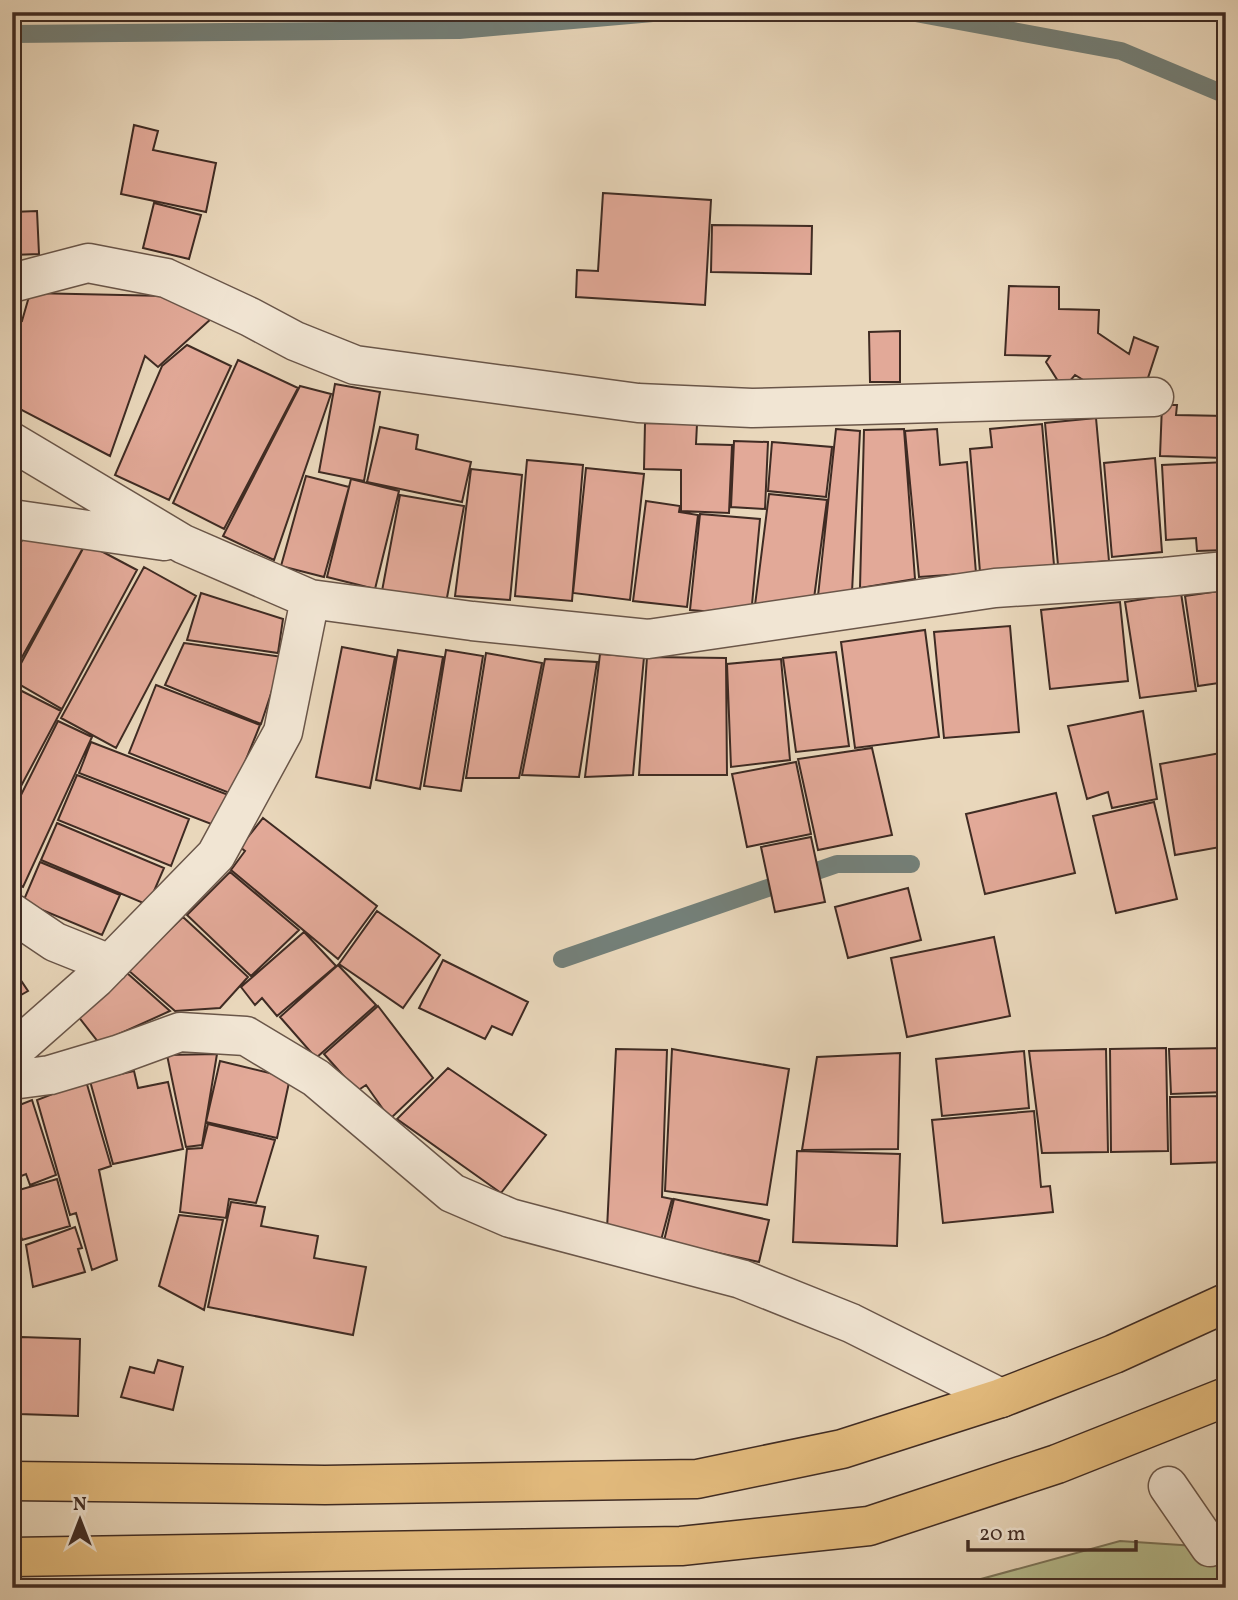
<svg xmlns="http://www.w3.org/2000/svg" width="1238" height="1600" font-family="Vollkorn,serif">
<rect width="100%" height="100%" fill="#e9d7bb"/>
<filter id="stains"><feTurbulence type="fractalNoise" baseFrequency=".00286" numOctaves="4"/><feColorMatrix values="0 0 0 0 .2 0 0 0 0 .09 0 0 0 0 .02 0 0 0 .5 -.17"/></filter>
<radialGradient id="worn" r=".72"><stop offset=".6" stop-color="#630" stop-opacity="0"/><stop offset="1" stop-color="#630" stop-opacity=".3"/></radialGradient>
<path fill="#b6be90" stroke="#7a745a" stroke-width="2" d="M1120,1541L1226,1548V1588H948Z"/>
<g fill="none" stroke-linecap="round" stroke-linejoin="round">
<path stroke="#748079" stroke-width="18" d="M910,12L1121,51L1226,95
M12,34L459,30L664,12
M562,959L837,864H911"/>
</g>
<path fill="#e2a998" stroke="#3f2b23" stroke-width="2" d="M134,125L158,131L153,150L216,163L206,212L121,194Z
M603,193L711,200L705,305L576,297L577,270L598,271Z
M154,203L201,215L189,259L143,248Z
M37,211L39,254L12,255V212Z
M712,225L812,226L811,274L711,272Z
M1009,286L1059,287V309L1099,310L1098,333L1129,354L1134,337L1158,347L1145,387L1103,392L1075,375L1063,389L1046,362L1050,356L1005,355Z
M30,293L167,296L212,318L158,367L145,356L110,456L12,405V317L22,321Z
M900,331V382H870L869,332Z
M187,345L231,366L169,500L115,475L162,366Z
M238,360L298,388L224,529L173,503Z
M335,384L380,392L364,481L319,472Z
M300,386L331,394L274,560L223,536Z
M1162,405H1177L1176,415L1226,416L1224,458L1160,456Z
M1096,418L1109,561L1058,565L1045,423Z
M645,423L697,424L696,444L732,445L729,513L681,511V470L644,469Z
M1042,424L1054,565L980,572L970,449L992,447L990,429Z
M380,427L418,435L416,449L471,462L462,502L367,482Z
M836,429L860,431L852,592L818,596Z
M904,429L915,579L860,588L864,430Z
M937,429L940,465L967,462L976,573L919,577L905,431Z
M734,441L768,442L765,509L731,507Z
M772,442L832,447L826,497L768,491Z
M1155,458L1162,552L1112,557L1104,463Z
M527,460L583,465L572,601L515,596Z
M1226,462V550L1197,551L1196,538L1166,540L1162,465Z
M586,468L644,474L630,600L573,593Z
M471,469L522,475L510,600L455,596Z
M306,476L349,487L324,577L281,566Z
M351,479L399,491L375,589L327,577Z
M769,494L827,500L813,606L754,613Z
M400,495L464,506L446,603L382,591Z
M646,501L680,506L679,512L698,515L687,607L633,601Z
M700,514L760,519L751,615L690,610Z
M29,527L83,548L12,675V559Z
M86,543L137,570L62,709L12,680Z
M144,567L196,596L116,748L61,718Z
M1226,590V682L1198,686L1185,596Z
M201,593L283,619L278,653L187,640Z
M1181,593L1196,691L1140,698L1125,602Z
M1120,602L1128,681L1050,689L1041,610Z
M1010,626L1019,732L944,738L934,632Z
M925,630L939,737L855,748L841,642Z
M184,643L283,657L261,724L165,685Z
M342,647L395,657L370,788L316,777Z
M398,650L443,657L420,789L376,780Z
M446,650L483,656L461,791L424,786Z
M836,652L849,746L796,752L783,658Z
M486,653L542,663L519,778H466Z
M600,654L644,657L633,775L585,777Z
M647,657L726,658L727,775H639Z
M545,659L597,662L579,777L522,775Z
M781,659L790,760L731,767L727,664Z
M156,685L260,725L232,794L129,753Z
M12,686L61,711L12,803Z
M1143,711L1157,799L1112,808L1108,792L1087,799L1068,726Z
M58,721L92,737L23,887L12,882V813Z
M91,742L231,796L219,827L79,773Z
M872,748L892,835L818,850L798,759Z
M1226,752V846L1175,855L1160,764Z
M796,762L811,834L747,847L732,774Z
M77,775L189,819L171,866L58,820Z
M1056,793L1075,873L985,894L966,814Z
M1154,802L1177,899L1116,913L1093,816Z
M263,818L377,906L338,959L231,870L245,851L240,847Z
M57,823L164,868L148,905L41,860Z
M811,837L825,902L775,912L761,847Z
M40,862L120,895L102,935L23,902Z
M230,872L299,930L251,976L187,915Z
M908,888L921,940L848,958L835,907Z
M377,911L440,955L403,1008L339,964Z
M183,917L248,977L220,1008L175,1011L128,970Z
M304,932L336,966L277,1016L262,998L255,1005L241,987Z
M994,937L1010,1016L907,1037L891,958Z
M443,960L528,1002L512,1035L492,1026L485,1039L419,1008Z
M338,965L376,1005L316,1058L280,1017Z
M12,967L28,991L12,1000Z
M127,973L170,1011L99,1043L74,1011Z
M378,1006L433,1078L390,1119L366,1085L357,1091L324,1054Z
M1166,1048L1168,1151L1111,1152L1110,1049Z
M1226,1048V1092L1171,1094L1169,1049Z
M616,1049L667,1050L662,1197L672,1199L660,1244L607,1229Z
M672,1049L789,1069L767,1205L665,1191Z
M1106,1049L1108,1152L1042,1153L1029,1051Z
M1024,1051L1029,1108L942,1116L936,1059Z
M900,1053L898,1149L802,1150L817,1057Z
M217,1054L202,1145L186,1147L167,1055Z
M220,1061L290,1078L277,1138L206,1122Z
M448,1068L546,1135L501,1193L397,1119Z
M134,1071L138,1088L168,1082L183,1149L113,1164L90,1081Z
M86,1081L111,1166L99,1170L117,1260L92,1270L76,1213L70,1215L37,1100Z
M1226,1096V1162L1171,1164L1170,1097Z
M32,1100L56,1175L30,1185L26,1174L19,1177L12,1158V1150L18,1148L12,1131V1108Z
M1034,1111L1041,1187L1050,1186L1053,1212L943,1223L932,1120Z
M208,1124L275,1140L256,1203L229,1199L226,1218L180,1212L187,1149L202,1148Z
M797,1151L900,1154L897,1246L793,1242Z
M57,1179L70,1226L22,1240L12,1205V1192Z
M674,1199L769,1220L759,1262L664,1241Z
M231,1202L265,1207L261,1226L318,1236L314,1258L366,1267L353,1335L208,1307Z
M179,1215L223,1220L204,1310L159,1286Z
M75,1227L82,1248L78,1249L85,1272L33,1287L26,1245Z
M21,1337L80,1339L78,1416L19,1414Z
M158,1360L183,1367L173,1410L121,1397L130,1367L154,1373Z"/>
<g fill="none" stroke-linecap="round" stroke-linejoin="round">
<defs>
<path id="minor" d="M12,283L88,263L166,278L250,317L295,341L355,365L638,403L752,408L1154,397
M12,442L183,544L310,599L472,621L648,639L995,588L1165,577L1226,571
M12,519L164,541
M12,913L55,942L110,964
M12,1052L96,978L216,855L283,732L310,599
M12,1080L50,1075L117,1055L180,1032L246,1036L316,1078L452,1193L510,1218L741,1279L851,1323L1001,1398
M1168,1486L1210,1547L1226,1541"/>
<path id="highway" d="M12,1481L325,1485L697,1479L842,1449L1001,1398L1114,1354L1226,1303
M12,1557L681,1546L869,1526L1057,1464L1226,1397"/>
</defs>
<use href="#minor" stroke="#6a5649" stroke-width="41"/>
<use href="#highway" stroke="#3f2b23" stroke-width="41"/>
<use href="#minor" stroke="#f1e5d3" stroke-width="38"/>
<use href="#highway" stroke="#e4bc7e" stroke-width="38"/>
</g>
<rect width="1238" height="1600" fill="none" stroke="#e9d7bb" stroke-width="42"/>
<rect x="14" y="14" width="1210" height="1572" fill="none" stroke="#3f2b23" stroke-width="3.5"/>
<rect x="21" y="21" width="1196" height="1558" fill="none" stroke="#3f2b23" stroke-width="2"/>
<g transform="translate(80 1520)" stroke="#f1e5d3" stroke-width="5" paint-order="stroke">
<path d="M0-5L12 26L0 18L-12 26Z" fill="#3f2b23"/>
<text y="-10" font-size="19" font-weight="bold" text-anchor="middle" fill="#3f2b23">N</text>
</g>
<path d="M968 1540v10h168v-10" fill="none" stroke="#3f2b23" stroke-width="3.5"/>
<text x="979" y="1540" font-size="21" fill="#3f2b23" stroke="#f1e5d3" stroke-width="5" paint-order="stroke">20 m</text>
<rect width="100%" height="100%" filter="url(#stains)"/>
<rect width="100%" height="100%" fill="url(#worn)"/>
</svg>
